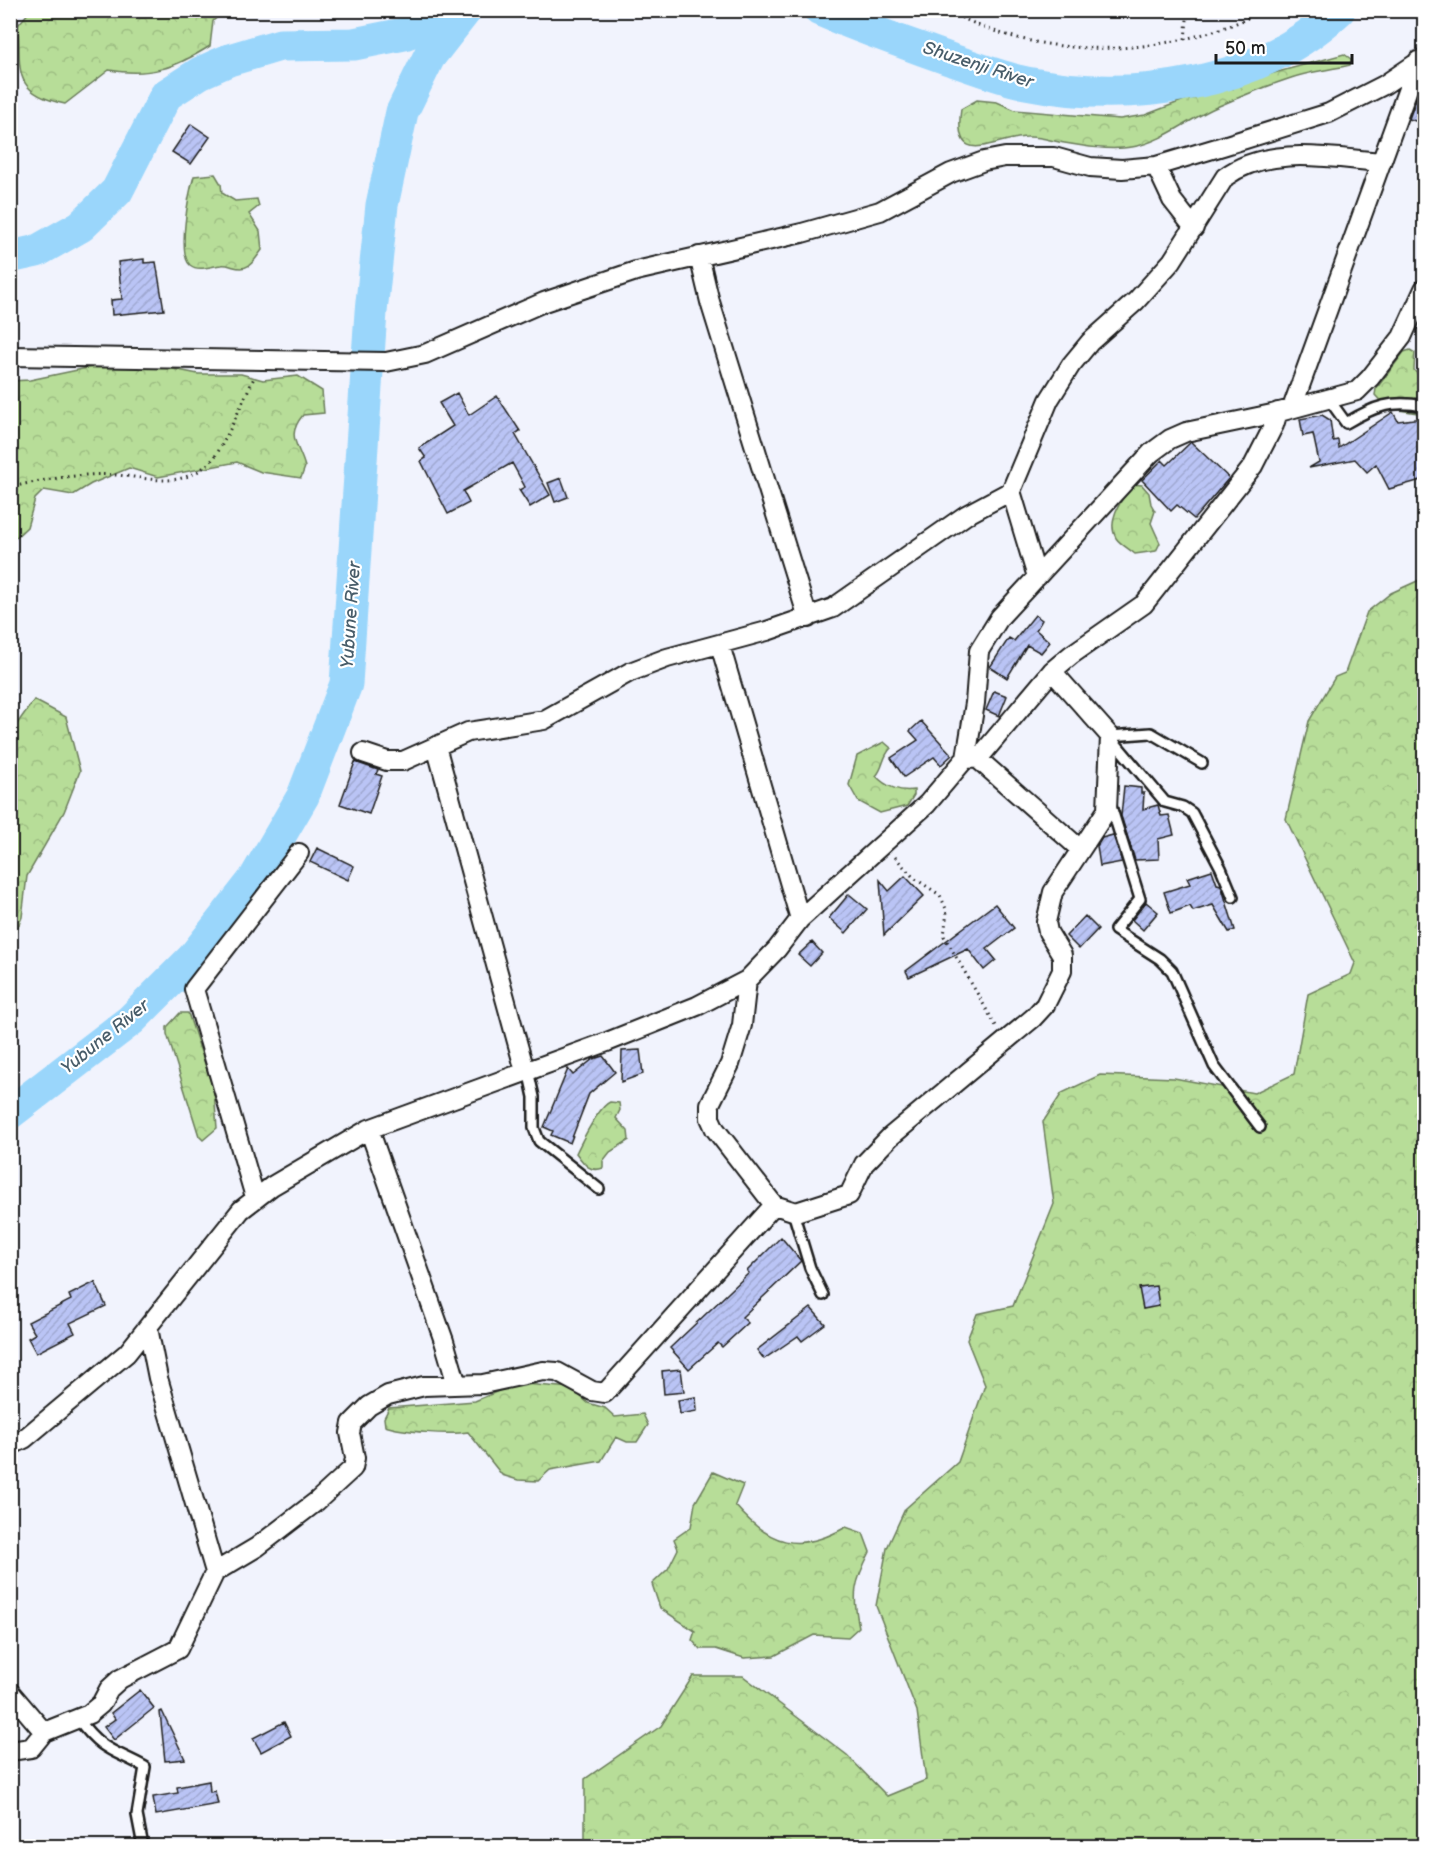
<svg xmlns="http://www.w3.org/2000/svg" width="1435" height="1857" font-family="'Balsamiq Sans',sans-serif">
<defs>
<pattern id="forest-crowns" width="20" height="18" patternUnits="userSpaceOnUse" patternTransform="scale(1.5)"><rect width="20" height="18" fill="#b7dd98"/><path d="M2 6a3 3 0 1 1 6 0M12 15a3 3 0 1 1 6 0" fill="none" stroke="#9dbd82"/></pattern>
<pattern id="building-hatch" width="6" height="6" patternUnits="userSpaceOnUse" patternTransform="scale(1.5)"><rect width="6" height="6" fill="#bac4f5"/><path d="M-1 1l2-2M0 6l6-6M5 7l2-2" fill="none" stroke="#9fa8d1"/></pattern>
</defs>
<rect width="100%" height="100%" fill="#f1f3fd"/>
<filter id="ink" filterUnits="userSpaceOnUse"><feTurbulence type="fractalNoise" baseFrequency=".0167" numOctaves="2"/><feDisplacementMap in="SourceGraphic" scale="12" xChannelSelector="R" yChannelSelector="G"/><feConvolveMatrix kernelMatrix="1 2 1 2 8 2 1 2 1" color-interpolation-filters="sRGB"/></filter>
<g filter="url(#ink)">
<path fill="url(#forest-crowns)" stroke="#6a7c5a" stroke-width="1.5" d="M30,11V10L224,11L213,21L210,46C175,68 150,77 109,70L65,104C11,93 21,70 18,25Z
M1344,54L1351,59L1350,65C1330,70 1310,71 1291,78C1267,86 1242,96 1219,106C1190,118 1163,142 1132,147C1109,151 1082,146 1059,142C1049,140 1038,136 1027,137C993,138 952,171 961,109L977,100L997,102L1015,110L1120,119L1145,115L1208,91Z
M215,174L221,184L222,193L235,201L257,199L259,206L249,214L260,231L262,250C255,259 249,272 234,267C230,266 226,264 221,265C211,266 199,272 190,265C177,253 189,193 194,176Z
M1410,350L1415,353L1414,370L1424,382V414L1387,408L1375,395L1376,389L1404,352Z
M106,364H149L198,374H241L263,380L298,376L322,391L324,413L303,415C285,437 299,444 305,467L301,478L261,472L237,462L158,477L129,468L91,484L73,495L44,490L35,499L27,527L11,542L10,381L30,380Z
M1132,484L1142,485L1149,493L1151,504L1155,511L1151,523L1160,543L1156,551L1135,554C1129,549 1120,544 1116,538C1106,520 1122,499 1132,484Z
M1424,578V1846H585V1779L661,1726L693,1676H743L847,1755L887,1796L926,1780L917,1711L876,1606L887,1548L905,1509L958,1462L985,1385L967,1340L977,1314L1013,1306L1054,1204L1043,1122L1062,1093L1100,1075L1174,1078L1254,1093L1294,1074L1308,994L1351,974L1355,963L1286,819L1309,721L1335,677L1345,673L1367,612L1391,593Z
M34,700L66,717L80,771L64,812L27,876L22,917L11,944V732Z
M884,742L891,748C882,757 884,767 876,776C886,787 900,792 914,790V795L907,806L880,813L858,801L849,785L857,756Z
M180,1013H188L214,1091L217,1128L203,1140L199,1136L167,1034V1027Z
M610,1102L619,1103L620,1110L616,1118L628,1131L629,1140L610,1152L603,1161V1168C590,1173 584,1164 576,1153C582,1141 598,1107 610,1102Z
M525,1384L571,1388L588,1403L605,1408L615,1417L643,1414L648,1425L637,1442H627L616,1437L601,1461L550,1470L538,1481L518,1480L502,1475L468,1432C450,1435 402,1432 385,1426L384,1418L389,1408L475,1401L508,1387Z
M713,1472L743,1485L735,1505C769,1545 799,1554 846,1527L863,1533L870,1552C854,1583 852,1594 859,1627L848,1637L814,1635L774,1656L744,1658L716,1649H700L692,1640L695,1631L660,1608L652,1584L668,1569L678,1549L674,1539L691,1527L695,1503Z"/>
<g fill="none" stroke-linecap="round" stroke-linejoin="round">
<path stroke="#9ad6fb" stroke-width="33" d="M820,10C863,29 908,44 952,60C977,68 1001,78 1026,83C1131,104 1259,86 1339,10
M10,257L37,251L81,226L117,191L166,95L200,73L229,60L280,45L354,44L404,34L464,12
M10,1113L131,1020L193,958L254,880L303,796L346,684L371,312L382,205L402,112L429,57L465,11"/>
</g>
<path fill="url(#building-hatch)" stroke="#1c1c1c" stroke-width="1.5" d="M1423,80H1425V124L1409,119Z
M191,124L210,137L191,164L172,152Z
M144,259V263L156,262L164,310L112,315L111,300L122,299L118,262Z
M457,393L469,415L497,396L520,431L515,434L550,495L530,507L519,490L525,487L512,463L463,491L469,503L448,514L421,461L426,458L419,448L453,426L439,403Z
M1393,412L1398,421L1422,418L1425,423V479L1389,489L1376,464L1367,472L1355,459L1309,468L1319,462L1313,434L1303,436L1300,419L1322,415L1330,420L1333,441L1338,440L1339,448Z
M1191,442L1229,478L1194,519L1177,505L1171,511L1142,480L1162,460L1167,465Z
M561,478L568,497L555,502L548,483Z
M1035,615L1042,620L1036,630L1050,642L1041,653L1027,645L1007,678L990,667L1009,638L1014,641Z
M994,691L1007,696L999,716L986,710Z
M921,721L952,755L941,765L934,757L904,777L891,758L918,740L910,731Z
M355,762L378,770L376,774L382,776L369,814L340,804Z
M1124,786L1141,788V793H1144L1143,809L1158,805L1161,816L1169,815L1174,835L1158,839L1159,859L1135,860L1121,816Z
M1113,835L1122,862L1100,866L1097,846L1102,838Z
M317,848L354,866L348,880L310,862Z
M1212,870L1217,884L1221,885L1235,930L1229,932L1213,905L1193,911L1190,906L1171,913L1164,892L1190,884L1187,878Z
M905,876L924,896L884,935L880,880L889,891Z
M849,894L867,909L846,933L829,918Z
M1146,902L1158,912L1143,930L1132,920Z
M995,904L1014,928L987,949L996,960L984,970L968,949L909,977L906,971Z
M1085,916L1098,929L1079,949L1066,936Z
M812,942L822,953L810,966L798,955Z
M640,1050L643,1074L621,1082L622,1051Z
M603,1056L615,1072L589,1094L570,1143L551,1135L553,1131L544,1127L568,1069L573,1075L593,1059Z
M781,1237L801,1261L742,1317L748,1323L722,1347L718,1343L689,1369L670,1348L749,1273L747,1271Z
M95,1282L106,1306L70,1323L75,1333L36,1353L28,1338L35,1334L28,1322L71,1300L69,1295Z
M1156,1286L1159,1306L1143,1309L1139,1288Z
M811,1308L825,1324L802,1341L798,1336L764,1359L757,1350Z
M681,1369L684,1392L664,1394L662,1371Z
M696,1397L697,1411L680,1414L678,1400Z
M140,1690L154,1708L114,1740L104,1727L115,1719L111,1713Z
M162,1711L185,1759L165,1761L160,1712Z
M284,1722L291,1736L261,1752L253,1738Z
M209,1781L210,1792L215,1791L218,1804L156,1815L153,1797L178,1793L177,1787Z"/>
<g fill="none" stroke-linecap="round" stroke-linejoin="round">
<defs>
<path id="service" d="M1328,398L1346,423C1375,406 1391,400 1424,406
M1110,736L1151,733L1202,763
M1111,738L1165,802L1183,807L1192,813L1221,868L1233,897
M1111,806L1140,899L1115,930L1160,959L1172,971L1214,1066L1260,1127
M528,1070L534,1097V1128L539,1141L599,1189
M793,1212L810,1268L823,1295
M78,1719C103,1752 112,1749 145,1767L137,1815L143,1846"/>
<path id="minor" d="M1156,166L1172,200L1194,228
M699,256L710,302L808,618
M10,356L386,362L425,354L544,302L636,271L802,233L880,211L951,173L984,161L1005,157H1054L1090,167L1122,169L1156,166L1223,146L1329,113L1384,85L1424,58
M1292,408L1418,61
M1011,491L1037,577
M720,645L800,919
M436,746L525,1071
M363,753L387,761H403L468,732L544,720L630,672L667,658L767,631L833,608L966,515L1011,491L1049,400L1071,365L1090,342L1136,301L1172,261L1225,177C1268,145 1331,158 1380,162
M966,758L978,759L1052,671L1071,655L1144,604L1253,466L1274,425L1278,412
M978,759L1080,849
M747,980L742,1025L730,1064L710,1104V1118L715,1129L774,1205L796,1212L849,1195L864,1164L890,1137L1033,1018L1045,1005L1062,971V955L1048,932L1046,922L1053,892L1107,810L1110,736L1052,671
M369,1129L444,1341L457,1385
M255,1197L194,989L299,853
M148,1328L158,1378L215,1572
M10,1446L24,1439L127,1353L241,1210L272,1186L369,1129L607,1042L697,1006L747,980L777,949L800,919L927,804L966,758L975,703L979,651L1000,617L1151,453L1170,439L1186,432L1272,414L1357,391L1370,378L1402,337L1424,289
M10,1692L44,1732
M10,1751L31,1748L44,1732L89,1714L101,1704L109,1689L120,1679L178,1649L215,1572L257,1547L317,1501L353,1468L355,1458L350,1433L352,1423L369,1406L388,1395L424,1386L483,1384L543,1371L557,1372L592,1391L605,1393L774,1205"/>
</defs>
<use href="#service" stroke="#1c1c1c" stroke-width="14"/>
<use href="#minor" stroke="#1c1c1c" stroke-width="22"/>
<path stroke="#1c1c1c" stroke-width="3" stroke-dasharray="1.5 4.5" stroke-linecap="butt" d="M945,10C966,20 988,30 1010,36C1092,59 1189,49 1265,10
M1185,39L1188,10
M10,492C16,484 26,484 35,482C61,477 90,473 116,475C153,478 181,490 211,461C223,450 245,395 255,376
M10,507L14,527L10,528
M895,857L914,878L940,895L947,911L944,936L996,1026"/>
<use href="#service" stroke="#fff" stroke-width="9"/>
<use href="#minor" stroke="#fff" stroke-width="18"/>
</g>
</g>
<g text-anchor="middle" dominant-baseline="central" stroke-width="4.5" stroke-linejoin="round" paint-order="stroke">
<g font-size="18" font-style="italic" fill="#485d6a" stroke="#fff">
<text transform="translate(978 65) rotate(18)">Shuzenji River</text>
<text transform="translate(351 615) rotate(-86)">Yubune River</text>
<text transform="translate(105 1037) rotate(-39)">Yubune River</text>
</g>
</g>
<rect width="1435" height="1857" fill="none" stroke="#fff" stroke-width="36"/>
<rect x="18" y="18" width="1399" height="1821" fill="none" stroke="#1c1c1c" stroke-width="2" filter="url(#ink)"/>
<path d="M1216 54v9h136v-9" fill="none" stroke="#1c1c1c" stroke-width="3"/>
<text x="1225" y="54" font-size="18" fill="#1c1c1c" stroke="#ffffff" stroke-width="4.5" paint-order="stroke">50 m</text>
</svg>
